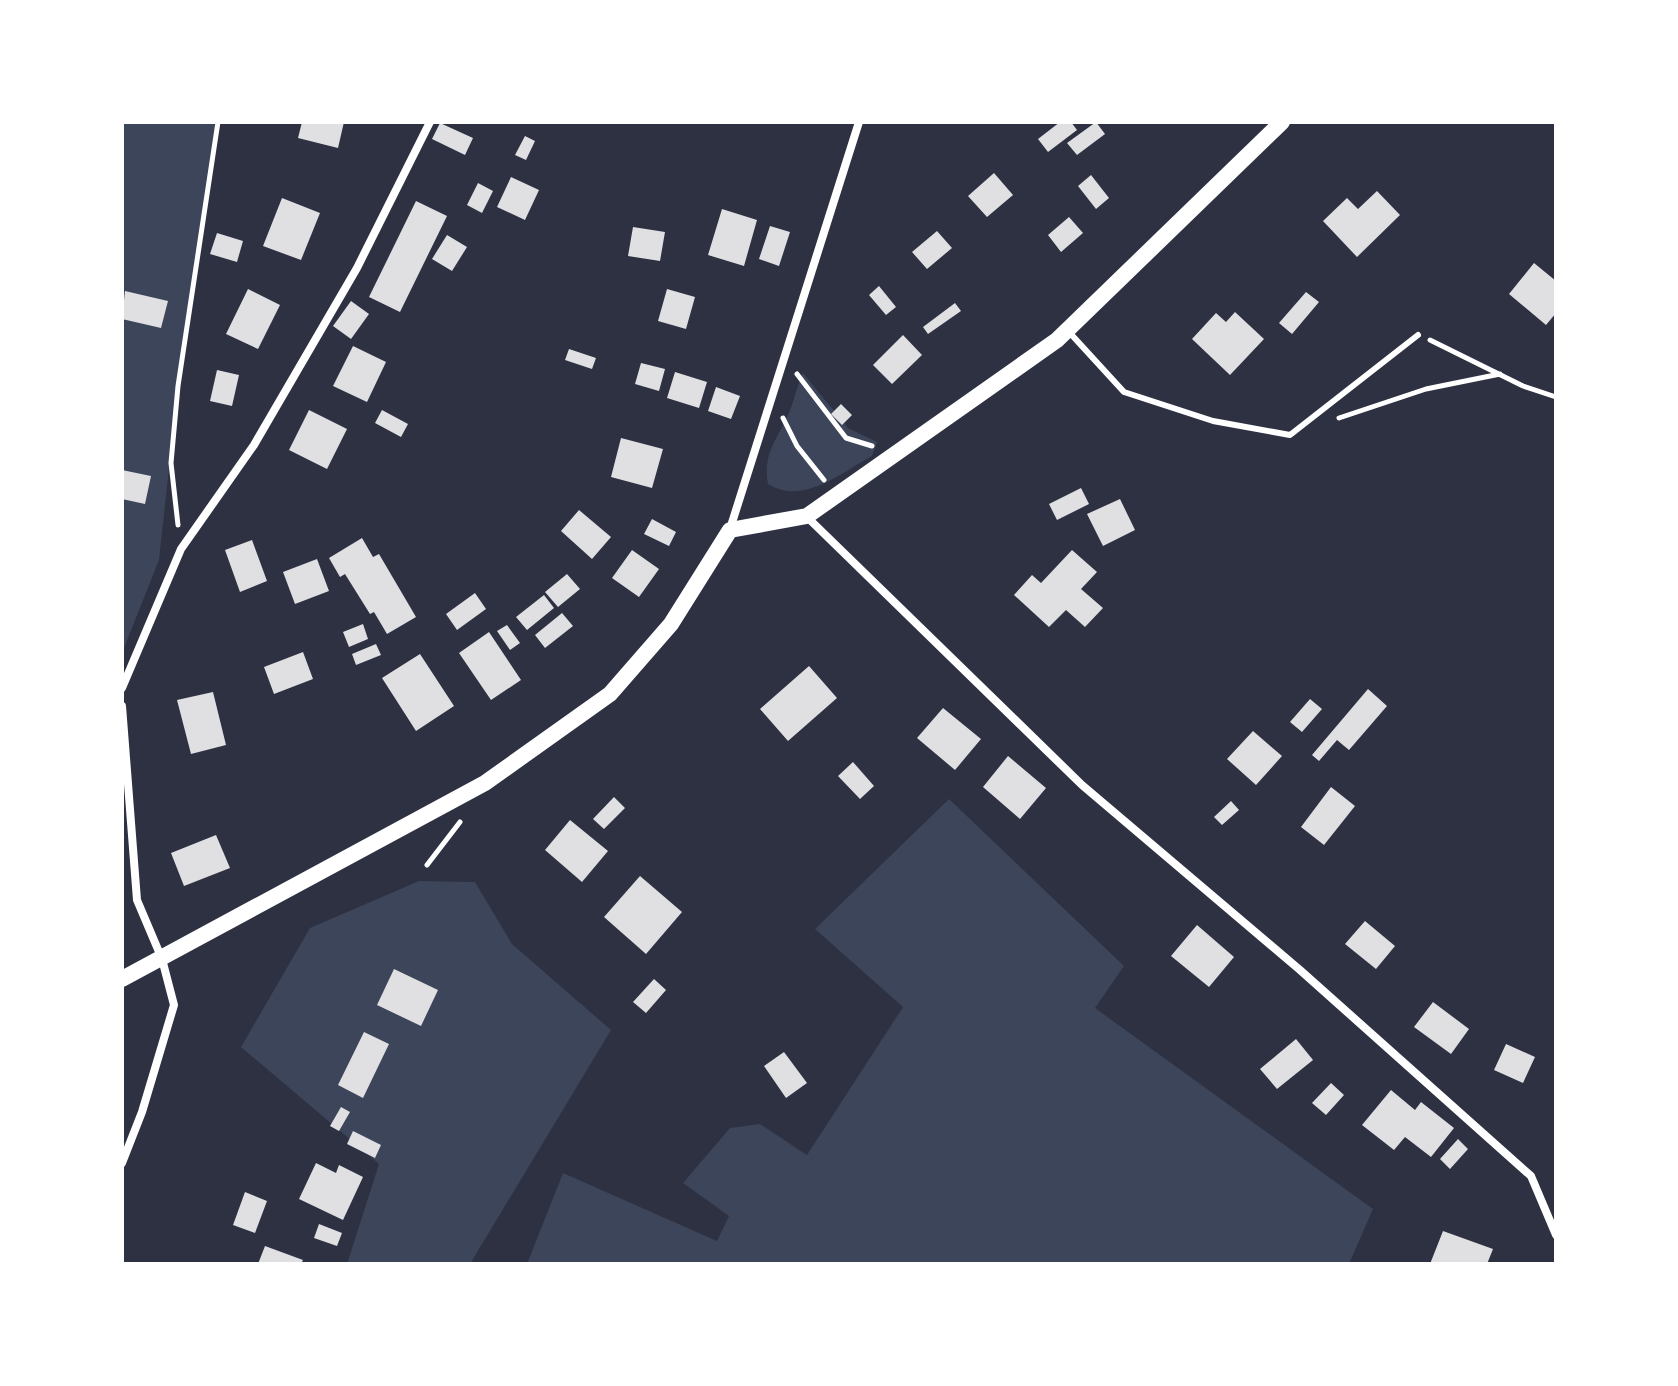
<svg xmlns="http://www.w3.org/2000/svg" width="1678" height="1386" font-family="Rubik,sans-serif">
<rect width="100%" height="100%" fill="#2d3142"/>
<path fill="#3c4559" d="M122,122H218L178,386L159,560L122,653Z
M803,373L848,428L877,442L872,456C841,473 802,506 768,484C762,452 779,438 790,410C795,398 797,385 803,373Z
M949,799L1124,966L1095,1008L1373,1209L1349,1264H527L563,1173L717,1241L729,1216L683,1183L730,1128L760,1124L807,1155L903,1007L815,929Z
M419,881L475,882L512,944L611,1030L470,1264H347L379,1164L241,1047L310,928Z"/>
<path fill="#e0e0e3" d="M302,122H344L338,148L298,138Z
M1060,122H1071L1077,130L1048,152L1038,139Z
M1096,122L1105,134L1077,155L1067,143Z
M440,123L473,138L465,155L432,139Z
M525,136L535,141L526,160L515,155Z
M994,173L1013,195L987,217L968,196Z
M1091,175L1109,198L1096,209L1078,186Z
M511,177L539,190L525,220L497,207Z
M478,183L493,191L482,213L467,205Z
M1377,191L1400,215L1357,257L1323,221L1347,198L1358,209Z
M282,198L320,213L301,260L263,246Z
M416,201L447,216L400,312L369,297Z
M722,209L757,220L744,266L708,255Z
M1069,217L1083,233L1061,252L1048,235Z
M770,226L790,232L779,266L759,259Z
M633,227L665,232L660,261L628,256Z
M937,231L952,248L927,269L912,252Z
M217,233L243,241L237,262L210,254Z
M447,235L467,247L452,271L432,259Z
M1534,263L1556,281V313L1546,325L1509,294Z
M879,286L896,307L886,315L869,295Z
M248,289L280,305L258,349L226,334Z
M667,289L695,297L686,329L658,321Z
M125,291L168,301L161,328L122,319Z
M1306,292L1319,302L1292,334L1279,323Z
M351,301L369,314L351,339L333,326Z
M955,303L961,311L928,334L923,327Z
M1235,312L1264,339L1230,375L1192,339L1216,313L1226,322Z
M903,335L922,355L892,384L873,365Z
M353,346L386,362L367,402L333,386Z
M569,349L596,358L592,369L565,360Z
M641,363L665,369L659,391L635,384Z
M217,370L239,375L232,406L210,401Z
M675,372L707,382L699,408L667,398Z
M716,387L740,396L731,419L708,411Z
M841,404L852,415L842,425L831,414Z
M309,410L347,429L327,469L289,450Z
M382,410L408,424L401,437L375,423Z
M621,438L663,449L652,488L611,477Z
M122,470L151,476L145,504L122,499Z
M1081,488L1089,504L1057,520L1049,504Z
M1120,499L1135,530L1103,546L1087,514Z
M579,510L611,537L592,559L561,531Z
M652,519L676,532L669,546L644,534Z
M362,538L373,557L379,554L416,617L387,634L374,612L370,614L345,574L340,577L329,558Z
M252,540L267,581L240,592L225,550Z
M632,550L659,569L639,597L612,578Z
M1072,550L1097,572L1081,589L1103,608L1085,627L1066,610L1049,627L1014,595L1032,575L1041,583Z
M317,559L329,591L295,604L283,572Z
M567,574L580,589L558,607L545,592Z
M475,593L486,609L457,630L446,614Z
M544,595L554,608L527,630L516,617Z
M562,613L573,626L545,648L535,635Z
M363,624L368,639L349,647L343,632Z
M507,625L520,643L510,650L497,631Z
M489,632L521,680L491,700L459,653Z
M376,644L381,655L356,665L352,654Z
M303,652L313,679L274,694L264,667Z
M420,654L454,706L416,731L382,678Z
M809,666L837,698L788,741L760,709Z
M1368,689L1387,706L1349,750L1337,740L1319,761L1312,755Z
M213,692L226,745L191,754L177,700Z
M1310,699L1322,709L1302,732L1290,722Z
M943,708L981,739L955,770L917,738Z
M1253,731L1282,756L1256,785L1227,759Z
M1008,756L1046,788L1020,819L983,787Z
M853,762L874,786L860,799L838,776Z
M1331,787L1355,806L1324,845L1301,827Z
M614,797L625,808L604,829L593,819Z
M1231,801L1239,810L1222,825L1214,817Z
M570,820L608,851L582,882L545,850Z
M216,835L230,868L184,886L171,853Z
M640,876L682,912L646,954L604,917Z
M1365,921L1395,946L1376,969L1345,944Z
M1197,925L1234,957L1209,987L1171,956Z
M394,969L438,990L421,1026L377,1005Z
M654,979L666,990L646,1013L633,1002Z
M1433,1002L1469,1029L1451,1054L1414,1027Z
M364,1032L389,1044L363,1098L338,1085Z
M1296,1039L1313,1060L1277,1089L1260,1069Z
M1506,1044L1535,1057L1523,1083L1494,1070Z
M784,1052L807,1083L786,1098L764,1066Z
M1331,1083L1344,1095L1326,1115L1312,1103Z
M1391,1090L1415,1110L1421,1102L1454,1128L1431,1157L1405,1137L1394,1150L1362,1125Z
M341,1107L350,1112L339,1131L330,1126Z
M353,1131L381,1145L375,1158L347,1144Z
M1458,1139L1468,1149L1450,1169L1440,1159Z
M316,1163L336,1173L339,1165L363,1177L343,1220L299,1199Z
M245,1192L267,1201L255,1233L233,1225Z
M319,1224L342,1233L337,1246L314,1238Z
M1443,1231L1493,1249L1487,1264H1430Z
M265,1246L303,1260L301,1264H258Z"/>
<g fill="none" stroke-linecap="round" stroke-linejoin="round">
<path stroke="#fff" stroke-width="5" d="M1430,340L1523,386L1556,397
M797,374L846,438L872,446
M783,418L797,446L824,480
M1339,418L1426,389L1500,374
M178,525L171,463L178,386L218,122
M427,865L460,822"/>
<path stroke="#fff" stroke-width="6" d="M1069,332L1124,392L1213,421L1290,435L1418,335"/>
<path stroke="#fff" stroke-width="8" d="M807,517L1082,785L1300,970L1531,1176L1556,1235
M730,529L859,122
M122,688L181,549L254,445L357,268L430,122
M122,706L137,900L162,959L174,1005L142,1112L122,1163"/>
<path stroke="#fff" stroke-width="16" d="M122,979L485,783L610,694L671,624L730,530L807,516L1057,340L1282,122"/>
</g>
<rect width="1678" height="1386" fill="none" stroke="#ffffff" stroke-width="248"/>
</svg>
